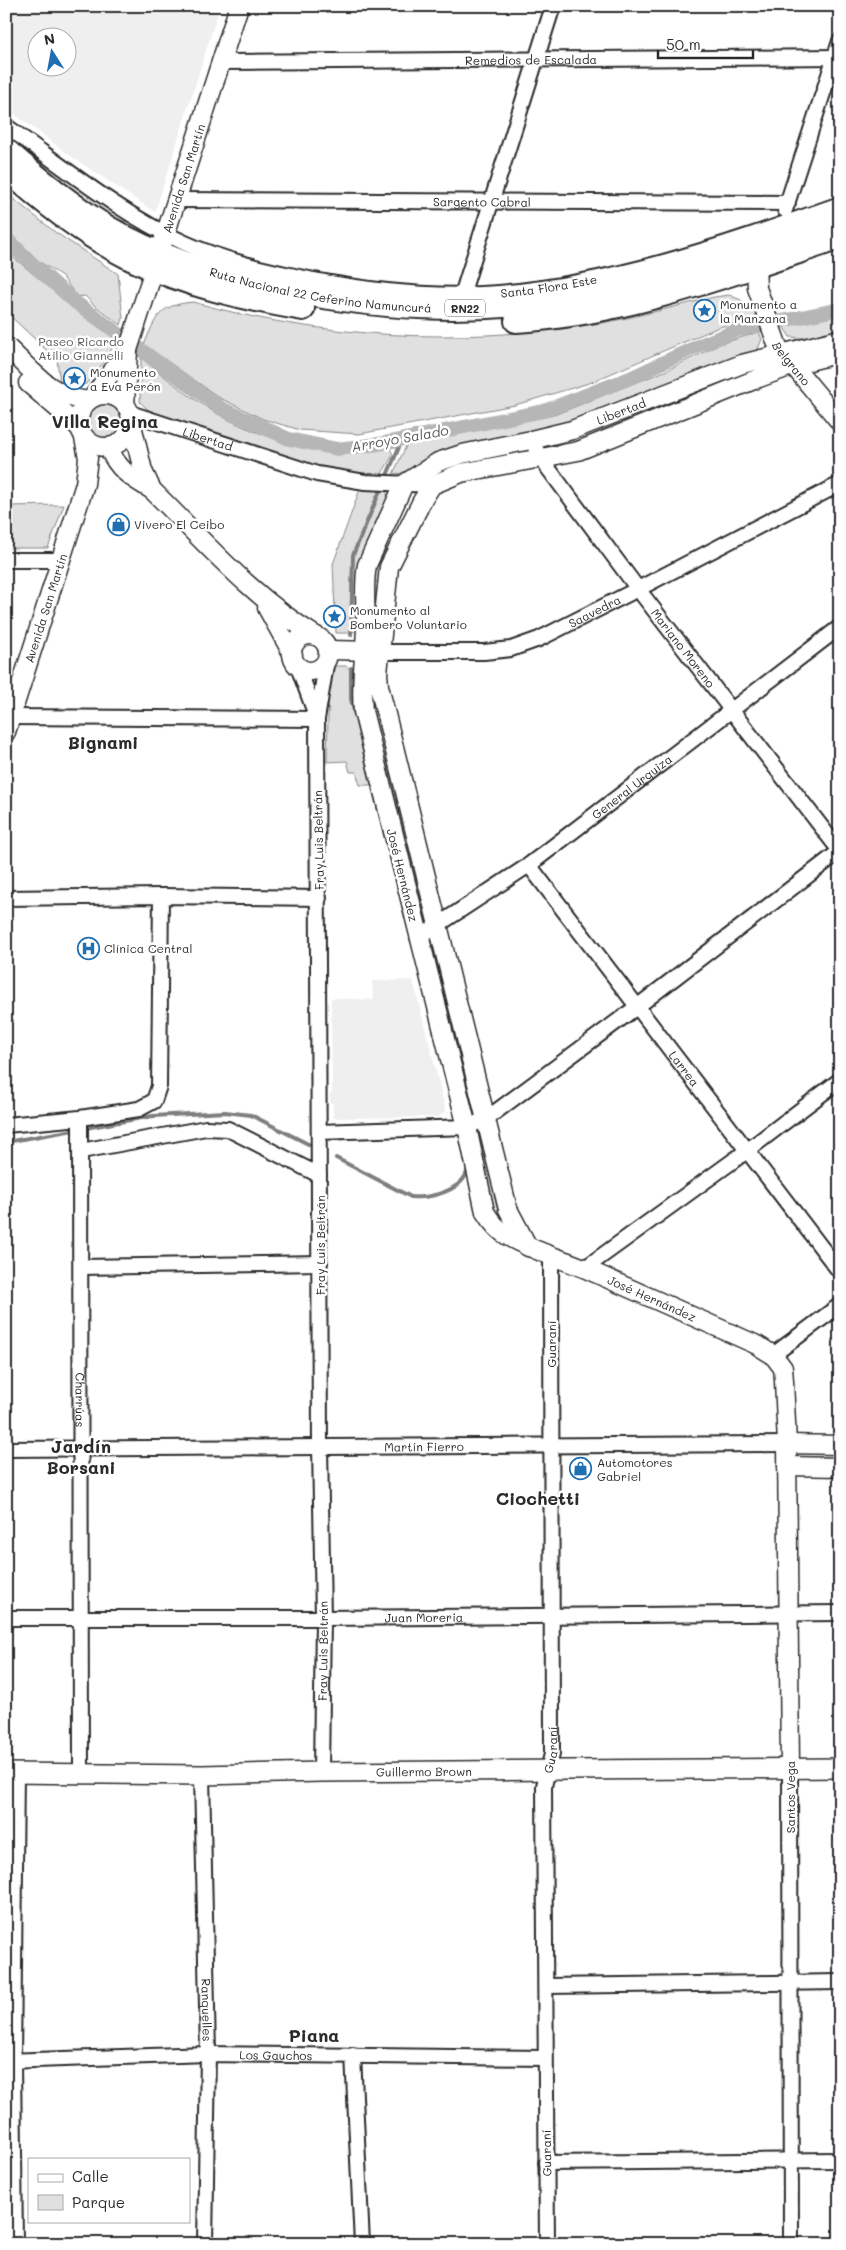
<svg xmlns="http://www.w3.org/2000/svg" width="846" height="2250" font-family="Mali,sans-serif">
<rect width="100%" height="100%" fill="#fff"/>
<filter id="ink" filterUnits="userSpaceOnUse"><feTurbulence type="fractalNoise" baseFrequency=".02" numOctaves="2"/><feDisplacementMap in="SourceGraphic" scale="10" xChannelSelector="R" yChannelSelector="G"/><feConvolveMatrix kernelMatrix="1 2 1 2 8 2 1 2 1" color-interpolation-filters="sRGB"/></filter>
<g filter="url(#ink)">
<path fill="#efefef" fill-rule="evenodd" d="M6,6H220L155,212L75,159L6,108ZM38,38H68V68H38Z
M413,980L446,1111L438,1117L333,1118V1103H330V1093H332L331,998L374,1000L372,981Z"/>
<path fill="#e0e0e0" stroke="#868686" d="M6,130L135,223L119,220L102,213L6,139Z
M6,193L55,232L118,274L123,318L121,325L95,306L85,296L77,297L62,276L40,262L6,229Z
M6,251L82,315L116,339L108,357L86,384L69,388L60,383L57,360L6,312Z
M729,295L741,300L758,315L751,320L719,327L589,383L515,405L359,434L300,430L263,419L220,398L144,345C156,316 159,305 193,302C319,338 458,345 588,325C631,319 672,307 714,297Z
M840,315V332L812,339L790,337L780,322L816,319Z
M759,332L762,339L758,349L750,354L569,423L438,455L402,473L393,474L407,444L424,436L554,415L665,371L720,344Z
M141,358C163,375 184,393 208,408C245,432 315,456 359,452C369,451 380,448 389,446L393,455L381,475H349L312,468L158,415L146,408L140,402Z
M86 421a19 19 0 1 1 38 0a19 19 0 1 1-38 0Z
M360,489L384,490L387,493L388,498L357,629L352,633H336L333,564Z
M64,505L48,548H6V506Z
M390,529L392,541L380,585L371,577Z
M337,666H346L350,669L352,674V702L372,785H360L356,772H350L347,761L327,762L329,672L332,667Z
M374,693L430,922L423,924L365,695Z
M435,946L456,1034L449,1036L428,947Z
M463,1048L478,1111L471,1113L456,1049Z
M481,1130L501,1215L494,1217L473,1132Z"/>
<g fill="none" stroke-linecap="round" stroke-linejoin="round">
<path stroke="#7e7e7e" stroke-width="4" d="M385,480L403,438
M351,635L353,555L382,486
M351,668V699L389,851
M6,1142L153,1116L225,1112L251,1115L316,1148
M336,1158L411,1197C430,1199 466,1190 468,1167"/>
<path stroke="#b6b6b6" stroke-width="14" d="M6,240L75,302L221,408L289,439L337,449L379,444L544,411L630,378L700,345L738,330L840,309"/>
<defs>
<g id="minor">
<path id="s1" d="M221,62L840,57"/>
<path id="s2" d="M6,126C64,167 120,214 185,243C224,261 267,270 309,279C366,290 424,297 482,294C606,287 724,245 840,204"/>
<path id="s3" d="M176,200L788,203"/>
<path d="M785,210L840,41"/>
<path d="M462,295L553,6"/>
<path id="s4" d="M130,413L317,474L365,482L432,485"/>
<path id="s5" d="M531,440L542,460L638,589L840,851"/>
<path d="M6,560H61"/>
<path id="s6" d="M381,652H484L511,649L539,639L638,589L840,484"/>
<path d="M297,664L317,718"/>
<path d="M6,717L317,719"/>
<path id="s7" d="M529,865L840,1272"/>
<path d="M6,898L161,896L319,898"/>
<path id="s8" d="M418,938L529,865L840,627"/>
<path id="s9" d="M80,1118L81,1773"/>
<path d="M6,1125L80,1118L139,1109L154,1101L159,1086L161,896"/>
<path d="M319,1132L467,1127L486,1119L638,1006L840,851"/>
<path d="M81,1151L206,1128L228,1129L319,1175"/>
<path d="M81,1267L320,1263"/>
<path d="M585,1268L748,1150L840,1080"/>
<path d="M773,1355L840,1305"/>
<path id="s10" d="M6,1449L787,1444"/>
<path id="s11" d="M6,1618H323L840,1613"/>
<path d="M790,1769L791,2244"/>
<path id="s12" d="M321,1772L323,1618L320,1446L317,719L327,659"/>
<path id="s13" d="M202,1775L208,2054L205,2244"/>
<path d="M547,1986L840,1982"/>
<path d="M353,2055L362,2244"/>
<path id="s14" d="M6,2061L208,2054L545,2058"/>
<path d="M546,2163L840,2160"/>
<path d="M15,2244L13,2061L16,1773"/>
<path id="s15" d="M547,2244L544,1786L552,1754L551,1254"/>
</g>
<g id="tertiary">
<path id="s16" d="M756,266L757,288L778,347L840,422"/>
<path d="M6,346C32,370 51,397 88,401"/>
<path d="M28,383L79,427"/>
<circle cx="105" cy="421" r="26"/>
<path id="s17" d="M93,397L128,350L239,6"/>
<path d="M125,405L128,351"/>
<path d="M131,421L143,471L152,490"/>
<path d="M108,447C118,470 131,478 152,490C204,541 253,598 316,636"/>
<path d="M267,608L293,655"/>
<circle cx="310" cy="653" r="18"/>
<path d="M328,650L375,651"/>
<path id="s18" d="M6,732L85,484L88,458L84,438"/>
<path d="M528,1247L508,1209L379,686L378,673L389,567L422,501L432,485L461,473L578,451L759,378L794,365L840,353"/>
<path d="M787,1444L840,1445"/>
<path d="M787,1466L840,1467"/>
<path id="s19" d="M790,1769L787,1444L784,1381L783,1368L773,1355L757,1345C700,1320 643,1294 586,1269C560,1258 533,1251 509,1237C499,1231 491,1222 485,1212L467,1127L363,711C360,682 365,656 366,628C366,607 363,586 367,565L404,484L438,462L462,454L531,440L572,430L742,364L840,339"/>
</g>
<g id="secondary">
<path id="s20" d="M6,1773L202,1775L321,1772L840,1768"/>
</g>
<g id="trunk">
<path id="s21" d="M6,150C38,178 72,206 109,228C154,255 207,271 258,284C370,310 480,317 593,294C677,277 759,246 840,219"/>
<path d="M7,170C44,204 85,236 131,259C183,285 245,299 303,309"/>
<path d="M516,321C628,314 735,273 840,238"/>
</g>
</defs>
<use href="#minor" stroke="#2b2b2b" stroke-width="18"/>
<use href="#tertiary" stroke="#2b2b2b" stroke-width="21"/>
<use href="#secondary" stroke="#2b2b2b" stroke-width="22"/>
<use href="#trunk" stroke="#2b2b2b" stroke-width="26"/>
<use href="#minor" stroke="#fff" stroke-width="14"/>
<use href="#tertiary" stroke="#fff" stroke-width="18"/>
<use href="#secondary" stroke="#fff" stroke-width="19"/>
<use href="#trunk" stroke="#fff" stroke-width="22"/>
</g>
</g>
<defs>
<symbol id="sight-ring" viewBox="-11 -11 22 22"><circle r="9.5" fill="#fff" stroke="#1f6fb2" stroke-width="1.5"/><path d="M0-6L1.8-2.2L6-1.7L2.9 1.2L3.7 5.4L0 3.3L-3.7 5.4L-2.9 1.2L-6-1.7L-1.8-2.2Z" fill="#1f6fb2"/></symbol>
<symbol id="shop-ring" viewBox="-11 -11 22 22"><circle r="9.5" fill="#fff" stroke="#1f6fb2" stroke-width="1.5"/><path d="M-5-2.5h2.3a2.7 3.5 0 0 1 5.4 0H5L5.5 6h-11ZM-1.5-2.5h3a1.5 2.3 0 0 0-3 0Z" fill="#1f6fb2"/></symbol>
<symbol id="hospital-ring" viewBox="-11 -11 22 22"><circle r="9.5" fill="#fff" stroke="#1f6fb2" stroke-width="1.5"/><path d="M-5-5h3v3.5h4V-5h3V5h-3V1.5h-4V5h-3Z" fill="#1f6fb2"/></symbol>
</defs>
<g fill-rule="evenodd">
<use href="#sight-ring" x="692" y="298" width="25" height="25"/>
<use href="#sight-ring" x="62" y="366" width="25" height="25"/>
<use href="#shop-ring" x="106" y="512" width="25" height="25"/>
<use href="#sight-ring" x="322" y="604" width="25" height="25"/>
<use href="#hospital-ring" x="76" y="936" width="25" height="25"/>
<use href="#shop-ring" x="568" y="1456" width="25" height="25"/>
</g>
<g text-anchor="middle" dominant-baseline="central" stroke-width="5" stroke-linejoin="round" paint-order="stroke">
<rect fill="#fff" stroke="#6b6b6b" stroke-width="1" x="445" y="299.5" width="40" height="17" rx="4"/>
<g font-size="11" font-weight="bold" fill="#2b2b2b">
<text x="465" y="308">RN22</text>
</g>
<g font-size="12" fill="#2b2b2b" stroke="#fff">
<text stroke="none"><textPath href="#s1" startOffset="310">Remedios de Escalada</textPath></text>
<text stroke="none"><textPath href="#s17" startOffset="239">Avenida San Martín</textPath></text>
<text stroke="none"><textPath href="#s3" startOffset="306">Sargento Cabral</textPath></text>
<text stroke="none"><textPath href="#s2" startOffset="585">Santa Flora Este</textPath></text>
<text stroke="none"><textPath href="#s21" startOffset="352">Ruta Nacional 22 Ceferino Namuncurá</textPath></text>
<text stroke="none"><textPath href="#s16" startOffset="106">Belgrano</textPath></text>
<text stroke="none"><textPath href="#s19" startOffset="1724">Libertad</textPath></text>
<text stroke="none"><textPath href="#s4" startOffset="82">Libertad</textPath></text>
<text stroke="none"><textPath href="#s18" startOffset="130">Avenida San Martín</textPath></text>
<text stroke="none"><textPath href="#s6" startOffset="222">Saavedra</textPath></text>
<text stroke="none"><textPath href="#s5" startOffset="258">Mariano Moreno</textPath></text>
<text stroke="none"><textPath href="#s8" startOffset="262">General Urquiza</textPath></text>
<text transform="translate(318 840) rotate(-91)">Fray Luis Beltrán</text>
<text transform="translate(403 875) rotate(76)">José Hernández</text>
<text stroke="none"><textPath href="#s7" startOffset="256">Larrea</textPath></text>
<text transform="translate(320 1245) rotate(-90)">Fray Luis Beltrán</text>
<text transform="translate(652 1298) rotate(24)">José Hernández</text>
<text transform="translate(551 1344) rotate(-90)">Guaraní</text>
<text stroke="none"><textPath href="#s9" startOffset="282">Charrúas</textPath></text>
<text stroke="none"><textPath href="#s10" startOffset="418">Martín Fierro</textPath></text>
<text stroke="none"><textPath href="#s11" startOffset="418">Juan Moreria</textPath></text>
<text stroke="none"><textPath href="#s12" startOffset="121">Fray Luis Beltrán</textPath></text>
<text stroke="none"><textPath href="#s15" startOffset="495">Guaraní</textPath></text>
<text stroke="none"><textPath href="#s20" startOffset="418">Guillermo Brown</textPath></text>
<text transform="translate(790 1797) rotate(-90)">Santos Vega</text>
<text stroke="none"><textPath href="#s13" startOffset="235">Ranquelles</textPath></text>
<text stroke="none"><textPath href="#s14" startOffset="270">Los Gauchos</textPath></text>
<text transform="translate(546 2153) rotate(-91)">Guaraní</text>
</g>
<g font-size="12" fill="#2b2b2b" stroke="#fff" text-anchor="start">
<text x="720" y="304">Monumento a<tspan x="720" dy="14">la Manzana</tspan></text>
<text x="90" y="372">Monumento<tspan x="90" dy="14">a Eva Perón</tspan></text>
<text x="134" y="524">Vivero El Ceibo</text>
<text x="350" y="610">Monumento al<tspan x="350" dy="14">Bombero Voluntario</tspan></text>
<text x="104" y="948">Clínica Central</text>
<text x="597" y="1462">Automotores<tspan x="597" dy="14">Gabriel</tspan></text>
</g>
<g font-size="12" fill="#585858" stroke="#fff">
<text x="81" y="341">Paseo Ricardo<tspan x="81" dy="14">Atilio Giannelli</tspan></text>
</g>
<g font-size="14" font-style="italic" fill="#5c5c5c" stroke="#fff">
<text transform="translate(400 438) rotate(-10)">Arroyo Salado</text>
</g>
<g font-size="18" font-weight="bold" fill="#2b2b2b" stroke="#fff">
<text x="105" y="421">Villa Regina</text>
<text x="103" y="742">Bignami</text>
<text x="81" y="1446">Jardín<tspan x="81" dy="21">Borsani</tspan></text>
<text x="538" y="1498">Ciochetti</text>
<text x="314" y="2035">Piana</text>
</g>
</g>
<rect width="846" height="2250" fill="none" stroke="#fff" stroke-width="25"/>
<rect x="12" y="12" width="821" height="2225" fill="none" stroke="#2b2b2b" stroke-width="2" filter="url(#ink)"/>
<rect x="28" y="2158" width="162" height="65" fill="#ffffff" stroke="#aaaaaa"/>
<rect x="38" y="2174" width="25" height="8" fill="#ffffff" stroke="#aaaaaa"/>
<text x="72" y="2182" font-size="15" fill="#2b2b2b">Calle</text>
<rect x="38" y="2195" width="25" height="15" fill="#e0e0e0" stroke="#aaaaaa"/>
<text x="72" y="2208" font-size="15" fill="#2b2b2b">Parque</text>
<g transform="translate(52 52) rotate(349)"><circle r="24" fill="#ffffff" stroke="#aaaaaa"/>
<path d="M0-4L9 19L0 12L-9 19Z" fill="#1f6fb2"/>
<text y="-8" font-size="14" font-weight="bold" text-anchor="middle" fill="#2b2b2b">N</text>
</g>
<path d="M658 50v8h95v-8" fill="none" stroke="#2b2b2b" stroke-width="2.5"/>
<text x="666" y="50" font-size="15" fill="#2b2b2b" stroke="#ffffff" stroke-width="4" paint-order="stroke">50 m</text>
</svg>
